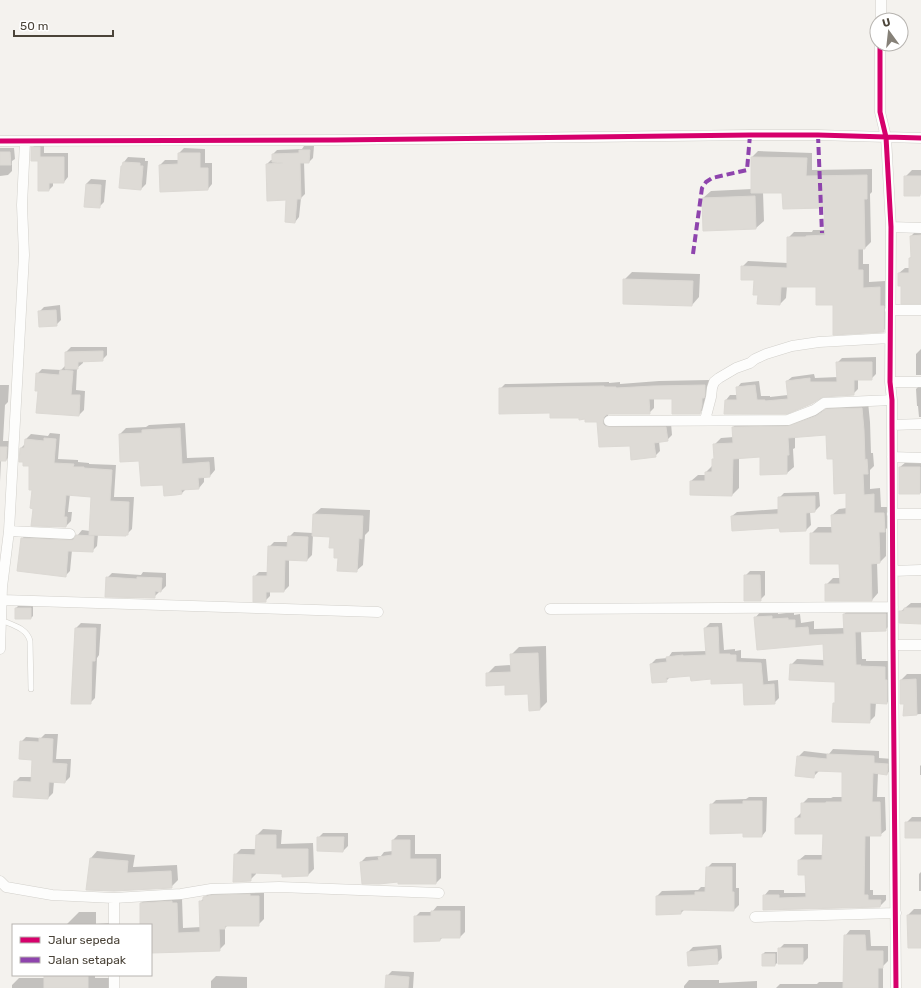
<svg xmlns="http://www.w3.org/2000/svg" width="921" height="988" font-family="Rubik,sans-serif">
<rect width="100%" height="100%" fill="#f4f2ee"/>
<path fill="#0003" d="M37,143H44V153H68V177L64,182H53V186L49,190L39,160L32,148Z
M304,146H314L313,158L309,162H304L305,194L301,198L299,217L295,222L287,199L267,164L271,160H273V154L277,150L302,149Z
M0,148H14L15,159L12,161V171L8,175L0,176Z
M184,148L205,149V163H212V184L208,189L160,165L165,160H179V153Z
M758,151L812,153V170L872,169V192L870,194L871,242L865,248H863V264H869V282L885,281L886,301L889,325L883,331L834,304L817,286H787L786,298L780,304L758,303L759,294L755,279L742,267L748,261L788,263V238L794,232H812L813,230H826L825,207L783,192H763L764,221L756,228L703,198L711,191L752,189V157Z
M128,157L145,158V161H148L146,184L141,189L124,162Z
M912,170H921V193L919,195L905,177Z
M91,179L106,180L104,202L99,207L85,206L86,184Z
M917,230H921V303L902,285L899,273L905,268H910V258L912,256L911,236Z
M632,272L700,274L699,297L692,305L624,280Z
M60,305L61,320L56,325L39,312L44,307Z
M71,347H107V355L102,360H83V363L77,368L76,390L85,391L84,410L79,415L39,390L37,374L42,369L61,370L66,365V352Z
M921,349V375H916V354Z
M876,357V374L871,379H858V389L853,394L823,396L810,403L726,400L730,395H738L737,388L741,383L759,381L761,396H770V397L788,395L787,381L792,377L814,374L815,378L838,377L837,363L842,358Z
M709,380V390L705,408L699,413L673,398H654V408L649,413L608,414V419L671,423L672,435L667,440L659,441L660,451L655,456L630,444L600,446L598,421L551,412L500,389L505,384L609,382V383L620,382V384L659,381Z
M921,384V417H919L918,406H917L916,389Z
M0,385H9L8,402L5,405L3,441H13L12,454L6,460H1L0,482Z
M868,402L870,422L871,453H873L874,466L870,470V489L880,488L881,507H890L891,524L886,529V556L880,562H877L878,593L872,600L826,585L833,578H840V563L811,534L818,527H832V515L839,509L847,508V492L834,458L827,434L795,437V448L793,449L794,467L787,473L761,474V456L739,458V488L732,495L691,481L698,475H706V472L712,466L715,458L714,445L721,438L734,437L733,427L740,421L796,420L824,410L834,403Z
M185,423L187,458L214,457L215,470L210,476H204V482L199,488L186,489L182,493L164,484L140,459L120,434L126,428L146,427L149,425Z
M50,433L60,434L58,459L78,460V462L89,463V464L116,465L114,497H134L132,529L127,534H98L97,546L92,551L72,550L70,571L65,576L22,539L26,534L75,536H77L82,530L90,531L92,496L70,494L68,512H72L71,521L66,526L34,508L33,489L30,465L24,461H20L21,448L26,443V439L31,434L48,436Z
M921,461V493H900V467L906,462Z
M819,492L820,506L815,511L810,512L811,525L806,530L780,527L732,516L737,512L779,509V498L784,493Z
M321,508L370,510L369,531L365,535L363,565L356,571L339,557L331,536L313,535L312,555L307,560L289,559V586L284,591H270V596L265,601L254,577L259,572H268L269,547L274,542H289V537L294,532L313,533L314,514Z
M750,571H765V595L760,600L745,576Z
M143,572L166,573V586L161,591H159V592L154,597L107,578L112,573L141,575Z
M911,603H921V623L900,612Z
M18,606H33V616L31,618L16,608Z
M851,608H892L891,624L885,630L861,631L862,659H866V661H890L893,696L887,703L876,702L875,716L869,722L834,704L836,702V681L791,665L797,659L825,660L824,642L755,618L761,611L778,610V614L794,612V615L800,614L801,623L814,621V629L845,628L844,614Z
M81,623L101,624L99,655L97,658L95,698L90,703L76,628Z
M710,623H722L724,650L735,649V651L741,650V658L766,659L768,681L778,680L779,698L774,703L744,682L691,675L670,677L666,681L651,664L656,659L668,658L672,652L707,651L705,628Z
M546,646L547,702L540,709L529,693L487,674L495,666L512,665L511,655L519,647Z
M907,674H921V714L904,715L905,703L901,680Z
M45,734H58L56,759H71L70,777L65,782L54,781L53,793L48,798L15,782L20,777H32L33,759L21,742L26,737L41,738Z
M833,749L879,751V758L893,759L892,768L887,774L878,773L877,797H885L886,830L880,835H870V890H873V895H886V900L880,906L764,909V896L769,890H784V893H806V874L799,860L805,855H823L824,833L796,818L802,812V804L808,798H831L833,797H843V771H819L814,776L798,757L804,751L829,754Z
M921,765V775H920V766Z
M749,797H767L766,831L762,836L744,832L711,805L716,800L746,799Z
M912,817H921V837L906,823Z
M263,829L282,830L281,844L313,843L314,869L308,875L283,873L256,872V874L250,880L235,855L241,849H256L257,835Z
M323,833H348V846L343,851L318,838Z
M398,835H415V854H441V878L436,883L399,881L361,862L366,857L381,856L384,852L393,851V840Z
M97,851L135,855L133,867L177,865L178,880L171,887L87,889L91,858Z
M712,863H736V888H739V905L734,910L685,909L681,913L657,896L662,891L698,890L701,887H706L707,868Z
M921,872V891H919V874Z
M264,890V919L258,925H228L225,928V944L219,950L151,952V925H141V903L146,898H182L183,928L201,927L200,902L210,892Z
M437,906H465V932L460,937H443L440,940L415,917L420,912H432Z
M914,909H921V947L908,915Z
M79,912H96V924L112,923V925H66Z
M850,930H870L871,946H888V961L883,966V988H776L780,984H817L819,982H844L845,936Z
M784,944H808V958L803,963L779,949Z
M721,945L722,958L717,963L688,952L693,947Z
M765,952H777V963L775,965L763,954Z
M392,971L414,972L413,988H386L387,976Z
M45,975H95V978H114V988H12V985L19,978H45Z
M216,976L247,977V988H211V981Z
M689,980H719V983L757,981V988H684V986Z"/>
<path fill="#dedbd6" stroke="#dcd9d4" d="M31,147H40V157H64V183H49V191H38V161H31Z
M299,150H310L309,163H300L301,199H297L295,223L285,222L286,200L267,201L266,164L283,163L272,162V154L299,153Z
M0,152H10L11,165H0Z
M178,153H200V168H208V190L160,192L159,165L178,164Z
M751,157L807,158L806,176L867,175V199H864L865,249H858V270H863V288L880,287V306H884V332L833,335V305H816V287H781L780,305L757,304L758,295H753L754,280H741V266L787,268V237H806V236L825,235L824,208L783,209L782,193H751Z
M123,162L140,163V166H143L141,190L119,188L121,166H122Z
M904,176H921V194H920V196H904Z
M86,184L101,185L100,208L84,207Z
M755,196L756,229L703,231L702,198Z
M921,235V304H901V286H898V273H909V258H911L910,236Z
M623,279L693,281L692,306L623,304Z
M56,310L57,326L39,327L38,311Z
M103,351V361L78,362V369H65V352Z
M836,362H872V380H854V395L823,397L811,404L787,414H724L725,400H737L736,387L755,385L757,400H765V401L788,399L786,381L810,378V382H837Z
M60,370L73,371L71,395H80L79,416L36,413L38,391H35L36,373L59,375Z
M705,385V396L704,398H702V405L700,414H672V399H649L650,414H609L606,415L604,417L603,421V424L605,426L609,427H666L668,441L654,443L656,457L631,460L630,446L599,447L597,422H585V419L579,420V418H550V413L499,414V388L604,386V387H616V388L653,386Z
M862,408L864,430L865,460L867,459L868,474H863L864,495L874,494V513H884L885,532H879L880,563L871,564L872,601H825V584H840L839,564H810V533H832L831,515L846,514V493L834,494L833,459H827L826,435L788,438L789,455H787V474L760,475V457L733,459L732,496L690,495V481H705V472H712V459H714L713,444L733,443L732,427L788,426L816,416L826,409Z
M180,428L182,464L209,462L210,477L198,478L199,489L181,490L182,494L176,495L164,496L163,485L141,486L139,461L120,462L119,434L142,433V430Z
M44,438L56,439L54,463L74,464L73,467H84V468L112,470L110,501L129,502L128,535H126V536L89,535L91,497L66,495L64,517H67L66,527L31,526L33,509L30,508L32,490H29V466H23V462H19L20,448H24L25,439L44,441Z
M0,447H7L6,461H0Z
M899,467H920V494H899Z
M815,496V512L806,513V531L780,532L779,528L732,531L731,516L778,514V497Z
M313,514L363,516L362,539L359,538L357,572L337,571L338,558H334V548H329L330,537L312,536Z
M76,535L94,536L93,552L68,551L66,577L17,571L21,538L70,540H73Z
M288,536L308,537L307,561L285,560L284,592H266V602H253V576H267L268,546L287,547Z
M744,575H760L761,601H744Z
M106,577L137,579V577L162,578L161,592L155,591V598L105,597Z
M15,608H31V619H15Z
M904,608H921V624L899,623V611H904Z
M843,614H886V631L855,632L856,665H861L860,666L885,667V680H887V704L870,703V723L832,722L833,703H835V682L789,680L790,664L824,666L823,644L757,650L754,617L772,616V619L788,618V620H795V628L808,627L809,635L844,634Z
M718,627L719,654H730V655H736V662L761,663L763,685L774,684L775,704L744,705L743,683L711,684V679L691,681L690,676L666,678L667,682L652,683L650,664L667,662L666,657L683,655V656L706,655L704,628Z
M75,628H96L95,661H92L91,704H71Z
M538,653L540,710L529,711L528,694L505,695V685L486,686V673L511,672L510,654Z
M916,679L917,715L903,716L904,704H900V680Z
M39,738L53,739L52,763L67,764L65,783L49,782L48,799L13,797L14,781L31,782L32,760L19,759L20,741L39,742Z
M827,754L874,756V763L888,764L887,775L873,773L872,802H880L881,836H865L864,895H868V900H881L880,907L763,910V895H779V898L806,897L805,875H798V860H822L823,834H795V818H801V803H826V802H842V772L815,771L814,778L795,776L797,756L827,759Z
M743,801H762V837H743V833L710,834V804H743Z
M905,822H921V838H905Z
M256,835H276V849H308V876L282,877V874L251,873V881L233,882L234,854L255,855Z
M317,837H344L343,852L317,851Z
M392,840H410V859H436V884H398V882L379,884H362L360,862L379,860L378,857L392,855Z
M90,858L128,861L127,873L171,871L172,888L114,891L86,890Z
M706,867H732V892H734V911L681,910V914L656,915V896L695,895V892H705Z
M250,894V896H259V926H225V929H219L220,951L151,953V925H140V903L172,901V903H177L178,933L200,932L199,901H203V897L212,895Z
M431,911H460V938H440V941L414,942V916H431Z
M907,915H921V948H908Z
M844,935H865L866,951H883V968H878V988H843Z
M778,948H803V964H778Z
M717,949L718,964L688,966L687,952Z
M762,954H775V966H762Z
M44,975H88V988H44Z
M386,975L409,977L408,988H385Z"/>
<g fill="none" stroke-linecap="round" stroke-linejoin="round">
<defs>
<path id="service" d="M1,620C12,625 27,628 30,641L31,689"/>
<path id="minor" d="M881,20V0
M880,44V112L886,137L891,227L890,382L892,400V425L893,645L896,988
M0,141L335,140L750,135H818L921,138
M891,227L921,228
M890,310H921
M890,382H921
M705,420L711,397L712,388L714,382L719,378L736,368L750,363L755,359L766,354L792,346L819,342L890,338
M609,421L788,420L814,410L824,403L892,400
M892,425L921,424
M892,457L921,458
M892,514H921
M9,531L70,534
M893,571L921,570
M2,600L378,612
M550,609L893,607
M893,645H921
M0,649L2,587L9,531L24,255L22,205L25,141
M0,881L6,887L52,895L114,898V925
M114,898L181,894L211,889L279,887L439,893
M755,917L896,913
M114,975V988"/>
</defs>
<use href="#service" stroke="#d2d0cb" stroke-width="6"/>
<use href="#minor" stroke="#d2d0cb" stroke-width="11"/>
<use href="#service" stroke="#fdfdfc" stroke-width="5"/>
<use href="#minor" stroke="#fdfdfc" stroke-width="10"/>
<path stroke="#8e44ad" stroke-width="4" stroke-dasharray="8 4" stroke-linecap="butt" d="M818,135L822,233
M693,254L702,188L706,182L712,178L747,170L750,135"/>
<defs>
<path id="cycleway" d="M880,44V112L886,137L891,227L890,382L892,400V425L893,645L896,988
M0,141L335,140L750,135H818L921,138"/>
</defs>
<use href="#cycleway" stroke="#fff" stroke-width="8"/>
<use href="#cycleway" stroke="#d6006c" stroke-width="5"/>
</g>
<rect x="12" y="924" width="140" height="52" fill="#ffffff" stroke="#b7b4b0"/>
<rect x="20" y="937" width="20" height="6" fill="#d6006c" stroke="#b7b4b0"/>
<text x="48" y="944" font-size="12" fill="#4b4439">Jalur sepeda</text>
<rect x="20" y="957" width="20" height="6" fill="#8e44ad" stroke="#b7b4b0"/>
<text x="48" y="964" font-size="12" fill="#4b4439">Jalan setapak</text>
<g transform="translate(889 32) rotate(345)"><circle r="19" fill="#ffffff" stroke="#b7b4b0"/>
<path d="M0-3L7 15L0 10L-7 15Z" fill="#868178"/>
<text y="-6" font-size="11" font-weight="bold" text-anchor="middle" fill="#4b4439">U</text>
</g>
<path d="M14 30v6h99v-6" fill="none" stroke="#4b4439" stroke-width="2"/>
<text x="20" y="30" font-size="12" fill="#4b4439" stroke="#ffffff" stroke-width="3" paint-order="stroke">50 m</text>
</svg>
